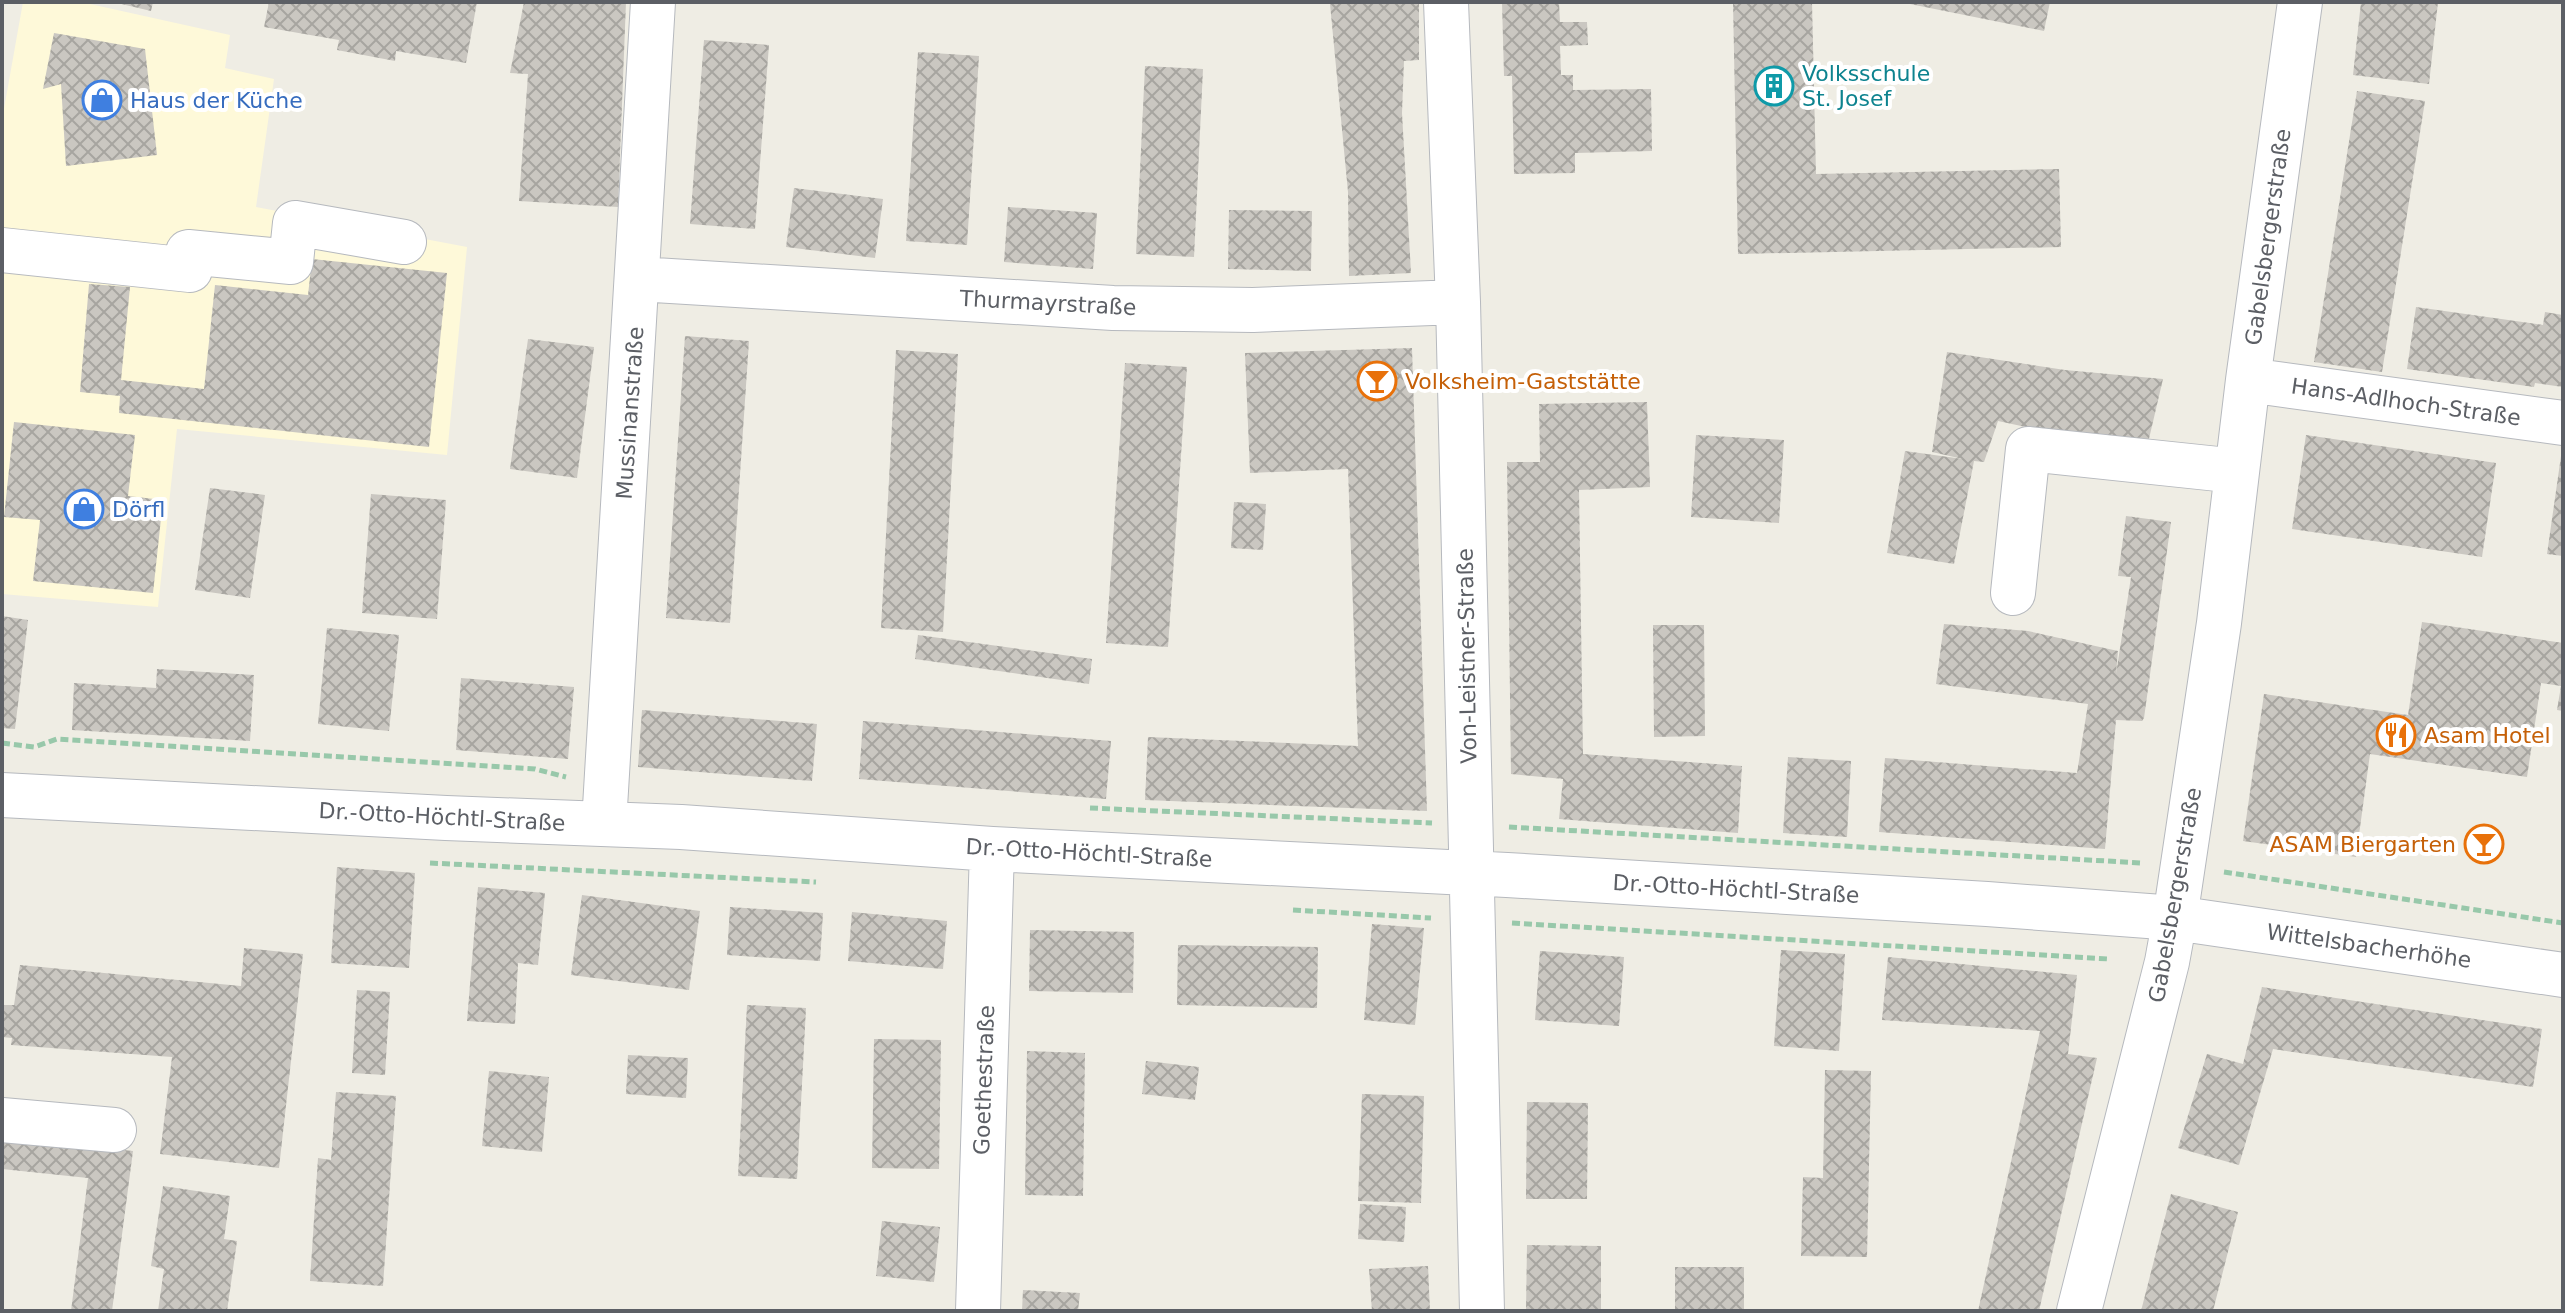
<svg xmlns="http://www.w3.org/2000/svg" width="2565" height="1313" font-family="'DejaVu Sans',sans-serif">
<defs>
<pattern id="building-cross-hatch" width="8" height="8" patternUnits="userSpaceOnUse" patternTransform="scale(2)"><rect width="8" height="8" fill="#cac7c1"/><path d="M0 0l8 8M0 8l8-8" fill="none" stroke="#a7a5a0"/></pattern>
</defs>
<rect width="100%" height="100%" fill="#efede4"/>
<path fill="#fef9d9" d="M23,2H81L230,35L225,68L274,79L256,207L467,247L447,455L177,429L158,607L2,594V120Z"/>
<path fill="url(#building-cross-hatch)" d="M113,2H153L151,11Z
M269,2H477L466,63L396,51L395,61L337,50L339,40L264,27Z
M524,2H626L618,207L519,201L528,74L510,73Z
M1333,2H1419V60L1404,61L1402,113L1411,273L1349,276L1348,192L1330,4Z
M1502,2H1559L1560,22H1587L1588,45L1560,46L1561,75H1573V90L1651,89L1652,151L1575,153V173L1514,174L1512,76H1504Z
M1733,2H1812L1816,174L2059,169L2061,247L1738,254Z
M1900,2H2050L2044,31Z
M2361,2H2438L2429,84L2353,75Z
M54,33L145,49L157,155L66,166L61,84L43,89Z
M704,40L769,45L755,229L690,224Z
M918,52L979,56L967,245L906,241Z
M1145,66L1203,69L1194,257L1136,254Z
M2357,91L2425,101L2382,372L2314,362Z
M794,188L883,199L875,258L786,247Z
M1008,207L1097,213L1093,269L1004,262Z
M1229,210L1312,211L1311,271L1228,269Z
M312,259L447,273L429,447L119,413L120,396L80,392L89,284L130,287L121,380L204,389L215,285L308,295Z
M2416,307L2543,325L2545,312L2563,315V387L2535,383L2534,387L2407,369Z
M685,336L749,341L730,623L666,618Z
M528,339L594,347L577,478L510,469Z
M1412,348L1427,811L1145,800L1148,737L1358,746L1348,469L1250,473L1245,353Z
M896,350L958,354L943,632L881,628Z
M1947,352L2065,370L2163,379L2148,443L2054,433L1998,421L1984,462L1974,461L1954,564L1887,553L1905,451L1963,459L1932,452Z
M1125,363L1187,367L1168,647L1106,643Z
M1647,402L1650,487L1579,490L1583,754L1742,766L1738,833L1559,819L1563,779L1511,774L1507,462H1540L1539,404Z
M14,422L135,435L128,496L163,500L153,593L33,581L40,520L4,517Z
M1696,435L1784,440L1779,523L1691,517Z
M2306,435L2496,463L2482,557L2292,529Z
M2561,456H2563V556L2547,554Z
M210,488L265,495L250,598L195,590Z
M371,494L446,500L437,619L362,613Z
M1234,502L1266,504L1263,550L1231,548Z
M2126,516L2171,522L2144,718L2142,721L2116,720L2105,849L1879,832L1885,758L2077,773L2088,704L1936,684L1944,624L2028,631L2118,651L2116,674L2131,577L2118,576Z
M2,616L28,620L15,729L2,728Z
M2422,622L2563,643V711L2557,710L2561,686L2541,683L2527,777L2370,754L2356,857L2243,841L2264,694L2408,715Z
M1653,625H1704L1705,736L1654,737Z
M327,628L399,635L389,731L318,724Z
M918,635L1092,659L1089,684L915,659Z
M157,669L254,675L250,741L72,730L74,683L156,688Z
M461,678L574,687L568,759L456,750Z
M642,710L817,724L812,781L638,767Z
M863,721L1111,741L1106,799L859,779Z
M1788,757L1851,761L1847,837L1783,833Z
M337,867L415,873L409,968L331,963Z
M478,887L545,893L538,965L518,963L515,1024L467,1021Z
M582,895L700,911L689,990L571,975Z
M730,907L823,913L820,961L727,955Z
M852,912L947,921L943,969L848,961Z
M1372,924L1424,928L1415,1025L1364,1020Z
M1030,930L1134,932L1133,993L1029,991Z
M1178,945L1318,947L1317,1008L1177,1005Z
M244,948L303,954L279,1168L160,1154L172,1057L11,1045L12,1038L2,1037V1005H14L20,965L241,986Z
M1781,950L1845,954L1839,1051L1774,1046Z
M1540,951L1624,957L1619,1026L1535,1020Z
M1888,957L2077,975L2068,1054L2097,1058L2039,1311H1978L2040,1031L1882,1020Z
M2262,987L2542,1029L2533,1087L2273,1049L2239,1165L2178,1148L2207,1054L2243,1064Z
M357,990L390,992L385,1075L352,1073Z
M747,1005L806,1008L797,1179L738,1176Z
M874,1039L941,1040L939,1169L872,1168Z
M1027,1051L1085,1053L1083,1196L1025,1195Z
M628,1055L688,1058L686,1098L626,1094Z
M1146,1061L1199,1067L1195,1100L1142,1094Z
M1825,1070L1871,1071L1867,1257L1801,1256L1803,1177L1823,1178Z
M489,1071L549,1077L542,1152L482,1146Z
M336,1092L396,1096L383,1286L310,1281L318,1158L331,1160Z
M1362,1094L1424,1096L1421,1203L1358,1201Z
M1527,1102L1588,1103L1587,1199H1526Z
M2,1137L133,1151L112,1311H71L88,1178L2,1169Z
M163,1186L230,1196L224,1239L237,1241L227,1311H158L164,1269L151,1266Z
M2171,1194L2238,1212L2213,1311H2141Z
M1360,1204L1406,1207L1404,1242L1358,1239Z
M882,1221L940,1227L934,1282L876,1276Z
M1527,1245L1601,1246V1311H1526Z
M1428,1266L1430,1311H1372L1369,1269Z
M1675,1267H1744V1311H1675Z
M1023,1290L1080,1293L1078,1311H1022Z"/>
<g fill="none" stroke-linecap="round" stroke-linejoin="round">
<defs>
<path id="minor" d="M1446,2L1458,302L1482,1311
M2,250L190,270L188,252L291,262L295,223L404,242
M638,279L1113,308L1253,310L1458,302
M2248,380L2563,423
M2013,593L2028,449L2237,471
M2,795L446,818L681,827L992,849L1507,875L1987,904L2175,918L2563,975
M604,824L653,2
M2,1120L114,1130
M978,1311L992,849
M2079,1311L2167,962L2175,918L2219,623L2248,380L2300,2"/>
</defs>
<use href="#minor" stroke="#b6b9be" stroke-width="46"/>
<path stroke="#98c8aa" stroke-width="5" stroke-dasharray="8 4" stroke-linecap="butt" d="M2,743L34,747L57,739L535,769L566,777
M1090,808L1432,823
M1509,827L2142,863
M430,863L816,882
M2224,872L2563,923
M1293,910L1431,918
M1512,923L2109,959"/>
<use href="#minor" stroke="#fff" stroke-width="44"/>
</g>
<defs>
<symbol id="building-ring" viewBox="-11 -11 22 22"><circle r="9.5" fill="#fff" stroke="#0f9aa8" stroke-width="1.5"/><path d="M-4-6H4V6H1V3H-1V6H-4ZM-2.5-4.3h1.7v1.8h-1.7ZM.8-4.3h1.7v1.8H.8ZM-2.5-1h1.7V.8h-1.7ZM.8-1h1.7V.8H.8Z" fill="#0f9aa8"/></symbol>
<symbol id="shop-ring" viewBox="-11 -11 22 22"><circle r="9.5" fill="#fff" stroke="#3f7fe0" stroke-width="1.5"/><path d="M-5-2.5h2.3a2.7 3.5 0 0 1 5.4 0H5L5.5 6h-11ZM-1.5-2.5h3a1.5 2.3 0 0 0-3 0Z" fill="#3f7fe0"/></symbol>
<symbol id="bar-ring" viewBox="-11 -11 22 22"><circle r="9.5" fill="#fff" stroke="#e8710a" stroke-width="1.5"/><path d="M-6-5H6L.8 .8V4.5H3.5V6h-7V4.5H-.8V.8Z" fill="#e8710a"/></symbol>
<symbol id="restaurant-ring" viewBox="-11 -11 22 22"><circle r="9.5" fill="#fff" stroke="#e8710a" stroke-width="1.5"/><path d="M-5-6h1v4h1v-4h1v4h1v-4h1v5L-1.5 .5V6h-2V.5L-5-1ZM5-6V6H3V1.5H1.5Q1.5-4 5-6Z" fill="#e8710a"/></symbol>
</defs>
<g fill-rule="evenodd">
<use href="#building-ring" x="1752" y="64" width="44" height="44"/>
<use href="#shop-ring" x="80" y="78" width="44" height="44"/>
<use href="#bar-ring" x="1355" y="359" width="44" height="44"/>
<use href="#shop-ring" x="62" y="487" width="44" height="44"/>
<use href="#restaurant-ring" x="2374" y="713" width="44" height="44"/>
<use href="#bar-ring" x="2462" y="822" width="44" height="44"/>
</g>
<g text-anchor="middle" dominant-baseline="central" stroke-width="8" stroke-linejoin="round" paint-order="stroke">
<g font-size="22" fill="#0d838f" stroke="#fff" text-anchor="start">
<text x="1802" y="73">Volksschule<tspan x="1802" dy="25">St. Josef</tspan></text>
</g>
<g font-size="22" fill="#366cbe" stroke="#fff" text-anchor="start">
<text x="130" y="100">Haus der Küche</text>
<text x="112" y="509">Dörfl</text>
</g>
<g font-size="22" fill="#5c5f65" stroke="#fff">
<text transform="translate(2268 237) rotate(-82)">Gabelsbergerstraße</text>
<text transform="translate(1048 303) rotate(3)">Thurmayrstraße</text>
<text transform="translate(2406 402) rotate(8)">Hans-Adlhoch-Straße</text>
<text transform="translate(630 413) rotate(-86)">Mussinanstraße</text>
<text transform="translate(1467 656) rotate(-91)">Von-Leistner-Straße</text>
<text transform="translate(442 817) rotate(3)">Dr.-Otto-Höchtl-Straße</text>
<text transform="translate(1089 853) rotate(3)">Dr.-Otto-Höchtl-Straße</text>
<text transform="translate(1736 889) rotate(3)">Dr.-Otto-Höchtl-Straße</text>
<text transform="translate(2175 895) rotate(-80)">Gabelsbergerstraße</text>
<text transform="translate(2369 946) rotate(8)">Wittelsbacherhöhe</text>
<text transform="translate(984 1080) rotate(-88)">Goethestraße</text>
</g>
<g font-size="22" fill="#c56008" stroke="#fff" text-anchor="start">
<text x="1405" y="381">Volksheim-Gaststätte</text>
<text x="2424" y="735">Asam Hotel</text>
<text x="2456" y="844" text-anchor="end">ASAM Biergarten</text>
</g>
</g>
<rect width="2565" height="1313" fill="none" stroke="#5c5f65" stroke-width="8"/>
</svg>
